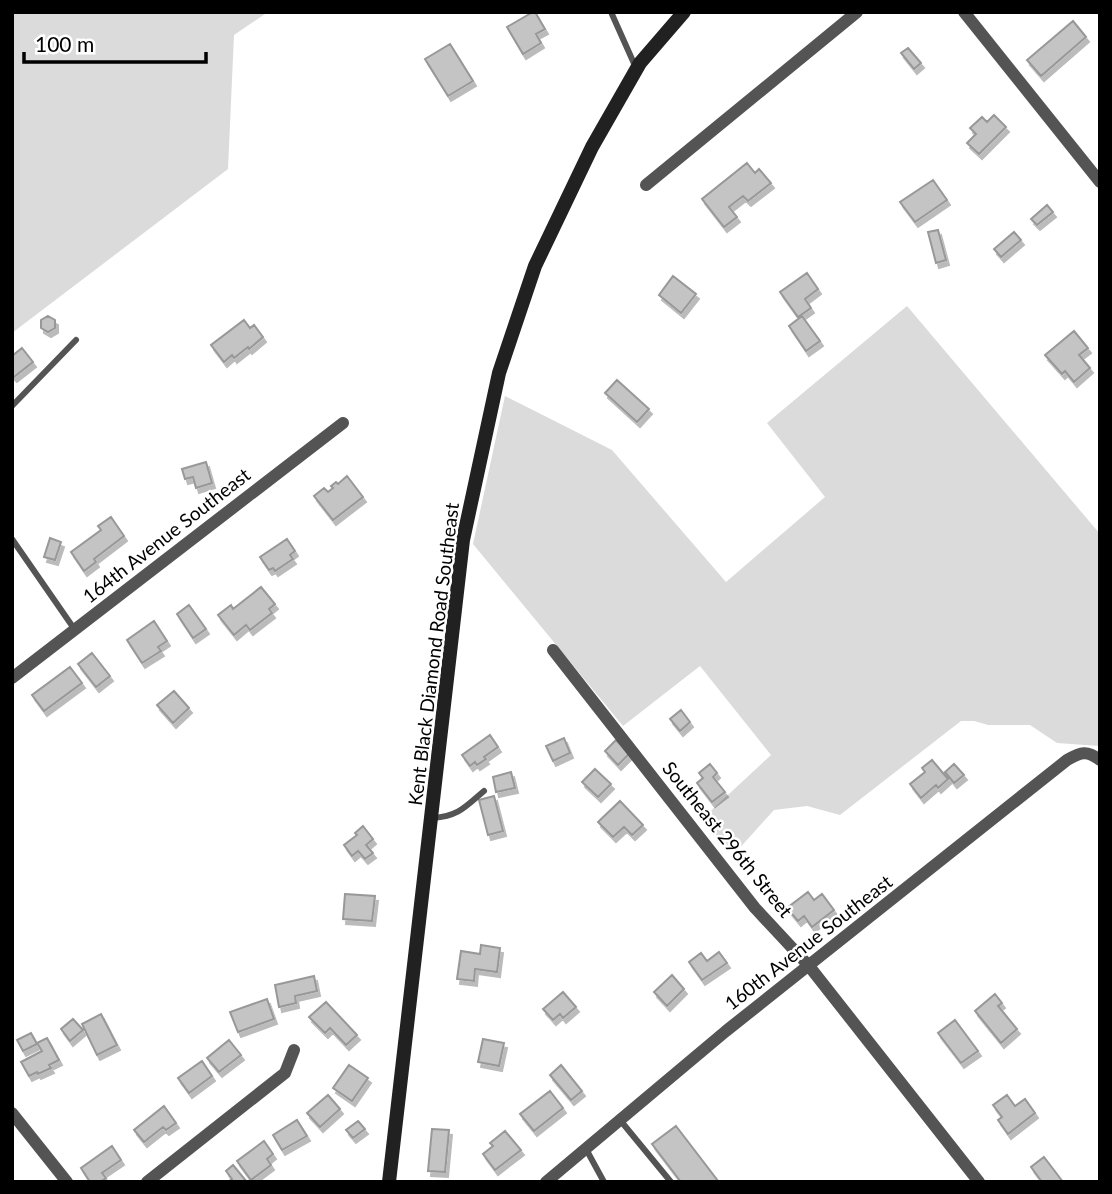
<svg xmlns="http://www.w3.org/2000/svg" width="1112" height="1194" font-family="Lato,sans-serif">
<defs>
<filter id="shadow"><feDropShadow dx="3" dy="5" stdDeviation="0" flood-color="#0004"/></filter>
</defs>
<rect width="100%" height="100%" fill="#fff"/>
<path fill="#dbdbdb" d="M12,12H268L234,35L228,169L12,333Z
M907,306L1100,534V746L1057,743L1030,725H988L974,721H961L840,815L807,806L774,810L736,852L727,848L702,819L771,755L700,666L623,726L473,544L505,396L612,450L726,582L825,497L767,423Z"/>
<path fill="#c4c4c4" stroke="#989898" stroke-width="2" filter="url(#shadow)" d="M533,12H535L545,29L536,34L541,43L523,54L507,27Z
M1073,21L1086,37L1041,76L1027,60Z
M450,44L473,81L448,96L425,59Z
M908,48L921,63L914,69L901,53Z
M994,115L1006,127L979,154L967,143L976,134L970,128L982,117L987,122Z
M747,163L755,173L759,169L771,183L748,201L743,196L729,207L737,217L724,227L702,199Z
M933,180L947,200L915,222L900,202Z
M1047,205L1053,212L1037,225L1031,219Z
M938,230L946,260L936,263L928,232Z
M1014,232L1021,240L1001,257L994,249Z
M807,273L818,289L805,299L811,308L798,317L780,292Z
M673,276L696,294L681,313L659,295Z
M48,316L55,320V328L48,332L41,328V320Z
M802,316L820,341L806,351L789,326Z
M244,320L250,328L254,325L263,337L249,349L248,347L234,358L232,355L224,362L211,345Z
M1074,331L1088,348L1079,355L1090,368L1074,382L1065,371L1062,374L1045,355Z
M22,348L33,362L14,377L12,375V356Z
M617,380L649,409L637,422L605,393Z
M206,462L212,483L196,488L193,477L185,479L182,469Z
M347,476L363,497L333,520L314,496L324,488L328,492L333,488L331,486L336,482L338,484Z
M111,517L124,536L94,559L96,562L84,571L71,552L101,530L98,526Z
M50,538L61,542L55,560L44,557Z
M287,539L295,551L290,555L293,559L275,571L273,568L269,570L260,557Z
M261,587L275,604L269,609L272,613L250,630L246,625L234,635L218,615L231,605L233,609Z
M189,605L206,629L193,638L177,614Z
M154,621L167,641L158,647L161,651L142,663L127,640Z
M92,653L110,676L96,687L78,664Z
M70,667L82,683L44,711L32,695Z
M174,691L189,708L173,723L157,705Z
M681,710L690,722L680,731L670,719Z
M490,735L498,747L484,757L486,759L477,765L475,762L470,766L462,755Z
M564,738L570,753L553,761L546,746Z
M616,740L629,754L618,765L605,751Z
M932,760L948,779L938,788L936,785L921,798L910,784L925,772L922,768Z
M710,764L717,773L713,777L725,792L712,802L697,783L703,778L699,773Z
M954,764L964,775L954,783L945,772Z
M595,769L611,784L598,797L582,782Z
M511,772L515,788L496,792L493,777Z
M494,796L503,831L488,835L479,800Z
M620,801L643,825L632,835L624,827L613,837L598,822Z
M363,826L373,839L366,845L373,853L365,859L358,851L352,856L344,845L357,835L355,833Z
M808,892L814,900L822,894L834,910L812,927L804,916L798,921L787,908Z
M345,894L375,896L372,921L343,919Z
M481,945L500,948L497,972L475,969L474,981L457,979L461,951L480,954Z
M719,952L727,963L702,980L689,962L701,953L707,961Z
M672,975L684,989L667,1006L654,992Z
M314,976L317,991L295,996L296,1003L279,1007L275,985Z
M563,992L576,1007L563,1018L560,1014L553,1020L543,1009Z
M995,994L1002,1003L998,1006L1017,1029L1001,1043L975,1011Z
M267,999L274,1019L238,1032L230,1012Z
M326,1002L357,1035L346,1045L330,1028L325,1033L309,1017Z
M101,1014L117,1045L97,1055L82,1024Z
M73,1019L83,1030L70,1041L61,1029Z
M955,1020L978,1051L961,1063L938,1033Z
M31,1033L37,1044L23,1051L17,1040Z
M47,1038L59,1060L49,1065L51,1068L38,1074L37,1072L29,1076L21,1062L42,1051L37,1043Z
M483,1039L504,1043L499,1066L478,1062Z
M229,1040L241,1055L219,1072L207,1058Z
M202,1061L212,1076L189,1093L178,1078Z
M349,1065L368,1078L352,1101L333,1088Z
M561,1065L582,1091L571,1100L550,1075Z
M550,1091L563,1108L534,1131L520,1114Z
M328,1095L340,1109L320,1127L307,1113Z
M1007,1095L1015,1106L1025,1099L1035,1113L1008,1134L998,1120L1002,1117L993,1105Z
M164,1106L176,1123L166,1130L163,1127L144,1142L134,1130Z
M297,1120L307,1136L282,1150L273,1135Z
M358,1121L365,1129L353,1138L346,1130Z
M676,1126L718,1181L717,1182H681L652,1144Z
M432,1129L449,1130L445,1172L428,1171Z
M505,1131L521,1150L495,1170L483,1154L493,1146L490,1143Z
M264,1141L273,1154L267,1159L271,1165L251,1180L237,1161Z
M112,1146L121,1160L102,1173L106,1178L100,1182H90L81,1168Z
M1044,1157L1063,1182H1042L1031,1167Z
M233,1165L247,1182H228L232,1179L226,1171Z"/>
<g fill="none" stroke-linecap="round" stroke-linejoin="round">
<path stroke="#545454" stroke-width="6" d="M611,12L636,68
M12,406L76,340
M12,539L75,630
M433,818C459,816 465,807 484,791
M620,1120L671,1182
M586,1149L604,1182"/>
<path stroke="#545454" stroke-width="12" d="M964,12L1100,182
M646,185L857,12
M553,650L755,908L809,966L979,1182
M12,678L343,423
M12,1113L67,1182
M147,1182L285,1073L294,1050
M546,1182L726,1031L1067,760C1081,752 1087,750 1100,760"/>
<path stroke="#212121" stroke-width="14" d="M389,1182L463,540L499,373L535,266L592,147L640,63L684,12"/>
</g>
<g text-anchor="middle" dominant-baseline="central" stroke-width="5" stroke-linejoin="round" paint-order="stroke">
<g font-size="19" fill="#000" stroke="#fff">
<text transform="translate(166 535) rotate(-38)">164th Avenue Southeast</text>
<text transform="translate(433 654) rotate(-83)">Kent Black Diamond Road Southeast</text>
<text transform="translate(728 839) rotate(51)">Southeast 296th Street</text>
<text transform="translate(808 942) rotate(-38)">160th Avenue Southeast</text>
</g>
</g>
<rect width="1112" height="1194" fill="none" stroke="#000000" stroke-width="28"/>
<path d="M24 52v10h182v-10" fill="none" stroke="#000000" stroke-width="3.5"/>
<text x="35" y="52" font-size="21" fill="#000000" stroke="#ffffff" stroke-width="5" paint-order="stroke">100 m</text>
</svg>
